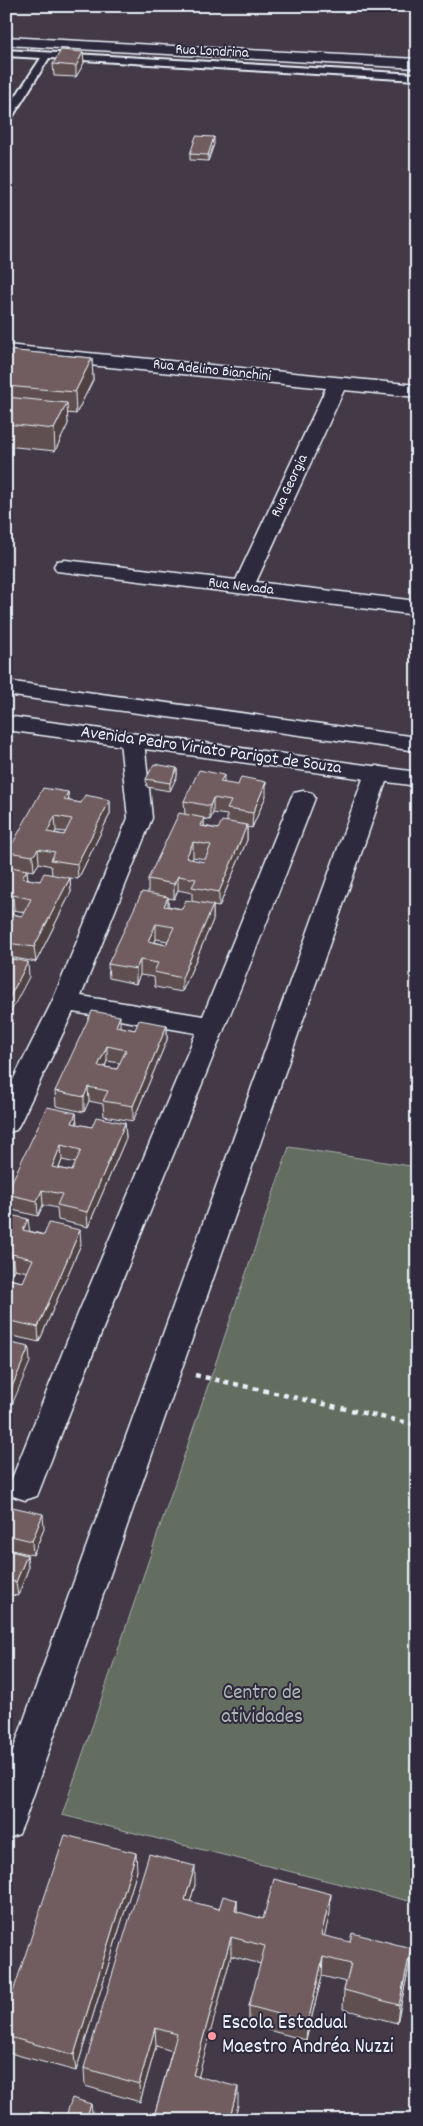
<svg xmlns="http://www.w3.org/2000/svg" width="423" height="2126" font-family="Dekko,sans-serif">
<rect width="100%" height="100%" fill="#433947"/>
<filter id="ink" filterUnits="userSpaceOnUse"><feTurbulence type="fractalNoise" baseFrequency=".02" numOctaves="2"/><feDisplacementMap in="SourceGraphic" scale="10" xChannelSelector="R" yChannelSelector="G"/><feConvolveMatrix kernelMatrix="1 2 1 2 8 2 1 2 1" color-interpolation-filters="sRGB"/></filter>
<g filter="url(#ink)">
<path fill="#636d61" stroke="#a6afac" d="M289,1147L417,1167V1903L62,1815Z"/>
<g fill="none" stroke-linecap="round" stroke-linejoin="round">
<defs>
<path id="lane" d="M6,50L417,74V80L49,58L11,119L6,122V111L41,58L6,56Z"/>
<path id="street" d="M6,37L417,59V68L6,45Z
M6,345L417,385V397L344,390L256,582L417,601V615L57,571L54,566L57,561L65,560L236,580L326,388L6,357Z
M132,734L140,736L144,741L152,818L81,996L203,1016L291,798L294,793L303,791L312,793L315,798C227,1029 130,1255 41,1486L37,1496L25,1500L13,1496L9,1486L78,1314L196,1033L73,1012L20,1123L16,1130L6,1133V1094L52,1002L128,818L120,741L124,736Z
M377,766L385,768L389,773L24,1822L19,1834L6,1839V1770L365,773L369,768Z"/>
<path id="secondary" d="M6,681L417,737V751L6,695Z
M6,716L417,772V786L6,730Z"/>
</defs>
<use href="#lane" stroke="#e8f1f8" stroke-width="4"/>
<use href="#street" stroke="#e8f1f8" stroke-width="3"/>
<use href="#secondary" stroke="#e8f1f8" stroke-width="3"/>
<path stroke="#e8f1f8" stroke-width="4.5" stroke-dasharray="5 5" stroke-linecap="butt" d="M195,1375L417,1425"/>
<use href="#lane" fill="#2f2a3d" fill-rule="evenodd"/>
<use href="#street" fill="#2f2a3d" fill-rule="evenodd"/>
<use href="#secondary" fill="#2f2a3d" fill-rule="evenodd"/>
</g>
<path fill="#615051" stroke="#e8f1f8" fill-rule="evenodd" d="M83,52L84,63L76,77L54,76L53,64Z
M214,144L208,161L190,160V154Z
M417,220V234H414L415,227Z
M417,236V249H413V242Z
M6,350L92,358L93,380L76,414L67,413L68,424L55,451L6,446Z
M177,768V776L170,791L147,787L146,779Z
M224,783L266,796L252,828L247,827V840L219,907L213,906V920L182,992L155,987L154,977L140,975L136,984L109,978L108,964L148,894V879L185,814L184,801ZM213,813L227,815V822L218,829L204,826V819L210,820ZM193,857L205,859L204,862L192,860ZM178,890L192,893V902L182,909L168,906V898L174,899ZM156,939L168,941L166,945L155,942Z
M68,792L69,801L81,803L110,800V814L78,879L70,878L71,892L36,962L9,957L8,948L6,947V866H9L8,852ZM56,831L66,832L64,835L55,833ZM39,863L51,866L52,874L40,881L28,879L27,870L34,871ZM14,910L24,912L22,916L12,914Z
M167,1025V1040L133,1121L104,1116L103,1104L89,1101L84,1112L56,1106L55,1091L120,1027L135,1030ZM107,1061L120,1063L117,1069L105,1067Z
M76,1113L77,1124L92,1127L125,1123L126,1138L88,1227L58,1220L57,1208L43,1205L38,1216L8,1209L6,1194ZM62,1160L76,1163L72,1171L59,1168Z
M6,1214L29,1231L81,1244L39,1342L8,1335L6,1321ZM14,1269L28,1272L23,1282L9,1279Z
M6,1511L44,1529L33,1555L8,1549V1550L27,1555L28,1569L18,1596L6,1594Z
M137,1871L76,2071L6,2052V2013Z
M195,1885L190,1902L219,1909L237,1900V1912L263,1919L330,1913L324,1936L409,1967L397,2023L343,2009L344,1990L346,1982L322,1976L306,2040L249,2025V2006L261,1964L231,1956L198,2076L238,2105L234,2120H153L172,2051L156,2046L140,2102L85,2086L84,2068Z"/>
<path fill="#4f4142" stroke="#e8f1f8" d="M83,52L84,63L76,77V66Z
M214,137V144L208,161V155Z
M8,163V169L6,173V165Z
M92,358L93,380L76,414L75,392Z
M67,403L68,424L55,451L54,429Z
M177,768V776L170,791V783Z
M224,775V789L220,782Z
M266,782V796L252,828L253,813Z
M68,792L69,807L64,800Z
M213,798V813L210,820V806Z
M110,800V814L78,879L77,864Z
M55,816L56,831L48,846L47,832Z
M204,818V832L201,826Z
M247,825V840L219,907V892Z
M193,842V857L186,873V858Z
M38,849L39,863L34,871L33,856Z
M27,870L28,884L22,878Z
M178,876V890L174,899V884Z
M70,878L71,892L36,962L34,947Z
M13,895L14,910L6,925V908Z
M168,897V912L164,906Z
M213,905V920L182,992V978Z
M156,924V939L148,956V941Z
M140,960V975L136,984V969Z
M28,962L29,977L6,1021V1004Z
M120,1016V1031L116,1026Z
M167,1025V1040L133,1121V1106Z
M107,1046V1061L99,1080L98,1066Z
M88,1087L89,1101L84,1112V1097Z
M76,1113L77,1128L72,1123Z
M125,1123L126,1138L88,1227L87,1212Z
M61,1145L62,1160L53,1182L52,1167Z
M42,1190L43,1205L38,1216L37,1201Z
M28,1219L30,1234L23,1230Z
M80,1230L81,1244L39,1342L38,1327Z
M12,1254L14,1269L6,1286V1268Z
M29,1347L30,1362L6,1419V1401Z
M43,1514L44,1529L33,1555L32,1541Z
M7,1535L8,1549L6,1554V1536Z
M27,1555L28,1569L18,1596L16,1582Z
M136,1853L137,1871L76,2071L74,2055Z
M195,1866V1885L185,1919V1900Z
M331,1894L330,1913L320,1954L321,1935Z
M237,1900V1919L235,1911Z
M231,1937V1956L194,2093L193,2075Z
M411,1948L409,1967L397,2023L399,2005Z
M323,1957L322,1976L306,2040L308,2022Z
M155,2028L156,2046L140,2102L139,2084Z
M238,2087V2105L234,2120H229Z
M91,2104L93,2120L87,2116Z"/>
<path fill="#715d5e" stroke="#e8f1f8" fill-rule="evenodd" d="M61,50L83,52L76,66L53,64Z
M196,136L214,137L208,155L190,154Z
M416,220H417V227H415Z
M415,236H417V242H413Z
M6,350L92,358L75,392L6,386Z
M6,397L67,403L54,429L6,424Z
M154,764L177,768L170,783L146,779Z
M199,770L224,775L220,782L238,785L241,777L266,782L253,813L227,809L231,801L213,798L210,806L184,801Z
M43,788L68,792L64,800L81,803L85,795L110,800L77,864L51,860L55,852L38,849L33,856L8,852ZM55,816L72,819L64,835L47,832Z
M179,813L204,818L201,826L218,829L222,821L247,825L219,892L192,887L196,879L178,876L174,884L148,879ZM193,842L211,845L204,862L186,858Z
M6,866L27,870L22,878L40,881L44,873L70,878L34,947L8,943L13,934L6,933V913L22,916L31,899L13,895L6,908Z
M142,892L168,897L164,906L182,909L186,900L213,905L182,978L154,972L158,963L140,960L136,969L108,964ZM156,924L174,927L166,945L148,941Z
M6,958L28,962L6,1004Z
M92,1011L120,1016L116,1026L135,1030L139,1020L167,1025L133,1106L103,1101L108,1091L88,1087L84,1097L55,1091ZM107,1046L126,1050L117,1069L98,1066Z
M47,1107L76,1113L72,1123L92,1127L96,1117L125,1123L87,1212L57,1205L62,1194L42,1190L37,1201L6,1194ZM61,1145L81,1150L72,1171L52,1167Z
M6,1214L28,1219L23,1230L44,1235L49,1223L80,1230L38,1327L6,1320L12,1308L6,1307V1279L23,1282L33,1259L12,1254L6,1268Z
M6,1342L29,1347L6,1401Z
M8,1506L43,1514L32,1541L7,1535L6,1536V1511Z
M6,1550L27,1555L16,1582L6,1580Z
M65,1835L136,1853L74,2055L6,2036V2013Z
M149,1854L195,1866L185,1900L219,1909L223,1896L237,1900L235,1911L263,1919L274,1879L331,1894L321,1935L350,1942L352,1933L411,1948L399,2005L344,1990L351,1964L323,1957L308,2022L249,2006L265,1946L231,1937L193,2075L238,2087L229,2120H153L177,2034L155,2028L139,2084L84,2068Z
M72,2098L91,2104L87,2116L100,2120H36L39,2112L65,2119Z"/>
</g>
<circle fill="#ff9aa2" stroke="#2f2a3d" stroke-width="2" cx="212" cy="2036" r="5"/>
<g text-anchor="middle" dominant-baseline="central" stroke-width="4" stroke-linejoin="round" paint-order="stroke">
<g font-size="15" fill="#e8f1f8" stroke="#2f2a3d">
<text transform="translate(212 52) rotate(3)">Rua Londrina</text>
<text transform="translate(212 371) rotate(6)">Rua Adelino Bianchini</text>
<text transform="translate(290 486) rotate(-65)">Rua Georgia</text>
<text transform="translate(241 587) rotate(7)">Rua Nevada</text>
</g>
<g font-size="18" fill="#e8f1f8" stroke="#2f2a3d">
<text transform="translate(211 751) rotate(8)">Avenida Pedro Viriato Parigot de Souza</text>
</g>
<g font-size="21" fill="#acb6b4" stroke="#2f2a3d">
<text x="262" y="1694">Centro de<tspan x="262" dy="24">atividades</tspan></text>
</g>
<g font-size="21" fill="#e8f1f8" stroke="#2f2a3d" text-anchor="start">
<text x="222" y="2024">Escola Estadual<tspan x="222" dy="24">Maestro Andréa Nuzzi</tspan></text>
</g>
</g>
<rect width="423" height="2126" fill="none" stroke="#2f2a3d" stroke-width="25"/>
<rect x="12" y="12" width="398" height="2101" fill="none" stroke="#e8f1f8" stroke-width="2" filter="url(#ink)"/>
</svg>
